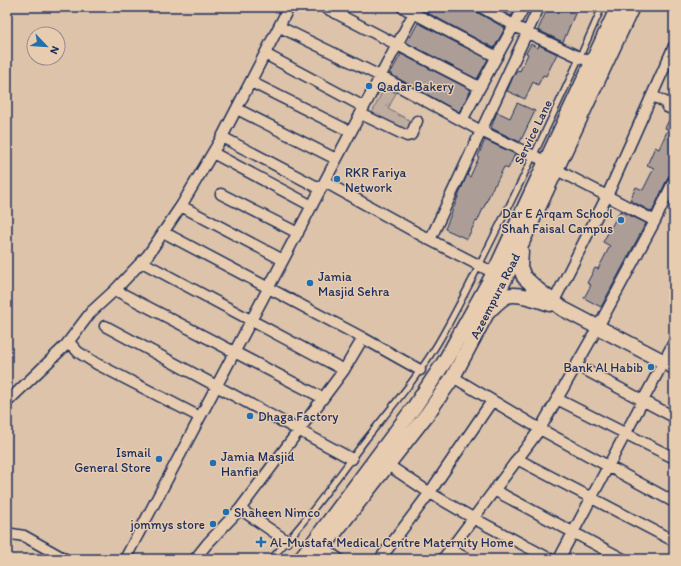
<svg xmlns="http://www.w3.org/2000/svg" width="681" height="566" font-family="Itim,sans-serif">
<defs>
<pattern id="park-tufts" width="24" height="20" patternUnits="userSpaceOnUse"><rect width="24" height="20" fill="#bfad9f"/><path d="M3 7l-1-3M5 7V3M7 7l1-3M15 17l-1-3M17 17v-4M19 17l1-3" fill="none" stroke="#9a8d85"/></pattern>
</defs>
<rect width="100%" height="100%" fill="#dcc3aa"/>
<filter id="ink" filterUnits="userSpaceOnUse"><feTurbulence type="fractalNoise" baseFrequency=".025" numOctaves="2"/><feDisplacementMap in="SourceGraphic" scale="8" xChannelSelector="R" yChannelSelector="G"/><feConvolveMatrix kernelMatrix="1 2 1 2 8 2 1 2 1" color-interpolation-filters="sRGB"/></filter>
<g filter="url(#ink)">
<path fill="url(#park-tufts)" stroke="#6d6e7e" d="M384,88L396,93L388,109L413,122L408,131L372,113Z"/>
<path fill="#ac9e97" stroke="#1b2f5e" d="M429,7H475L478,13L505,28L494,48L426,12Z
M494,7H517L511,16Z
M548,7H573L577,9L563,42L538,30Z
M418,23L488,59L477,79L407,43Z
M531,44L538,48L539,45L557,54L546,76L543,75L538,85L533,82L525,99L507,91L513,77L518,70L520,71L528,54L526,53Z
M401,54L471,90L459,112L390,74Z
M517,103L535,111L520,142L491,128L497,112L510,118Z
M671,116H674V168L668,177L652,212L630,200L636,187L643,190L654,168L647,165L655,147L659,149L668,129L665,128Z
M485,140L515,154L508,169L504,167L495,185H494L477,222L476,221L467,239L445,229L467,175L470,177L479,157L478,156Z
M620,211L646,223L601,307L584,298L591,285L587,283L595,268L598,269L610,246L603,242Z"/>
<g fill="none" stroke-linecap="round" stroke-linejoin="round">
<defs>
<path id="lane" d="M271,559C305,523 334,482 364,442C389,410 417,378 438,343C463,300 484,255 507,210C540,143 572,76 602,7"/>
<path id="street" d="M324,7L479,87
M402,7L497,57
M481,7L528,33L592,63
M280,27L380,76L481,131L547,162
M265,54L364,107
M251,82L351,132
M653,96L665,102L667,107L674,110
M237,109L336,159
M361,114L407,136L411,135L417,121
M462,120L524,7
M222,137L321,189
M213,153L312,206
M557,170L607,196L674,46
M325,182L430,240L494,273
M221,194L298,233
M181,206L283,260
M163,232L363,338L420,370
M430,240L539,7
M142,262L344,370
M115,290L323,398
M552,305L607,196L655,221
M105,326L352,459
M69,342L78,352L97,364L200,417
M576,365L674,417
M453,377L540,429L674,502
M557,399L674,458
M7,402L66,345L91,312L115,290L148,255L181,206L222,137L289,7
M517,459L674,541
M388,465L430,493L473,518L550,559
M494,490L623,559
M240,509L287,541
M7,538L12,534L24,536L65,559
M323,548L339,559
M450,550L468,559
M125,559L417,7
M195,559L207,544L240,509L344,370L363,338
M380,559L428,495L492,401
M443,559L540,429L598,327L655,221L674,180
M559,559L674,342"/>
<path id="secondary" d="M521,251L520,267L524,277L537,289L563,309L674,367
M492,308C496,304 501,299 507,296C518,292 539,300 550,304
M300,559L313,543L415,406L445,361L494,273L618,7
M314,559L428,413L453,377L504,281L632,7"/>
</defs>
<use href="#lane" stroke="#1b2f5e" stroke-width="8"/>
<use href="#street" stroke="#1b2f5e" stroke-width="13"/>
<use href="#secondary" stroke="#1b2f5e" stroke-width="17"/>
<use href="#lane" stroke="#e8ccaf" stroke-width="5"/>
<use href="#street" stroke="#e8ccaf" stroke-width="10"/>
<use href="#secondary" stroke="#e8ccaf" stroke-width="14"/>
</g>
</g>
<g fill="#1f6fb2" stroke="#e8ccaf" stroke-width="1.5">
<circle cx="369" cy="86" r="4"/>
<circle cx="337" cy="179" r="4"/>
<circle cx="621" cy="220" r="4"/>
<circle cx="310" cy="283" r="4"/>
<circle cx="651" cy="367" r="4"/>
<circle cx="250" cy="416" r="4"/>
<circle cx="159" cy="459" r="4"/>
<circle cx="213" cy="463" r="4"/>
<circle cx="226" cy="512" r="4"/>
<circle cx="213" cy="524" r="4"/>
<path d="M259 536h4v4h4v4h-4v4h-4v-4h-4v-4h4z"/>
</g>
<g text-anchor="middle" dominant-baseline="central" stroke-width="3" stroke-linejoin="round" paint-order="stroke">
<g font-size="13" fill="#1b2f5e" stroke="#e8ccaf" text-anchor="start">
<text x="377" y="86">Qadar Bakery</text>
<text x="345" y="172">RKR Fariya<tspan x="345" dy="15">Network</tspan></text>
<text x="613" y="213" text-anchor="end">Dar E Arqam School<tspan x="613" dy="15">Shah Faisal Campus</tspan></text>
<text x="318" y="276">Jamia<tspan x="318" dy="15">Masjid Sehra</tspan></text>
<text x="643" y="367" text-anchor="end">Bank Al Habib</text>
<text x="258" y="416">Dhaga Factory</text>
<text x="151" y="452" text-anchor="end">Ismail<tspan x="151" dy="15">General Store</tspan></text>
<text x="221" y="456">Jamia Masjid<tspan x="221" dy="15">Hanfia</tspan></text>
<text x="234" y="512">Shaheen Nimco</text>
<text x="205" y="524" text-anchor="end">jommys store</text>
<text x="270" y="542">Al-Mustafa Medical Centre Maternity Home</text>
</g>
<g font-size="13" fill="#1b2f5e" stroke="#e8ccaf">
<text transform="translate(533 132) rotate(-64)">Service Lane</text>
<text transform="translate(495 296) rotate(-63)">Azeempura Road</text>
</g>
</g>
<rect width="681" height="566" fill="none" stroke="#e8ccaf" stroke-width="24"/>
<rect x="12" y="12" width="657" height="542" fill="none" stroke="#1b2f5e" stroke-width="1.5" filter="url(#ink)"/>
<g transform="translate(46 46) rotate(115)"><circle r="19" fill="#e8ccaf" stroke="#968d8f"/>
<path d="M0-3L7 15L0 10L-7 15Z" fill="#1f6fb2"/>
<text y="-6" font-size="11" font-weight="bold" text-anchor="middle" fill="#1b2f5e">N</text>
</g>
</svg>
